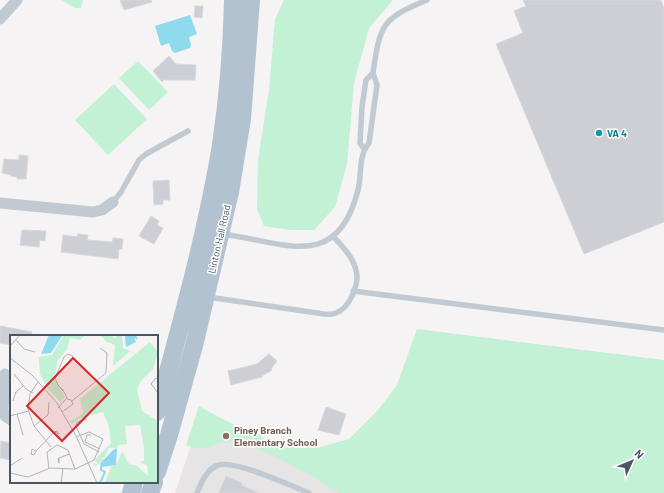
<svg xmlns="http://www.w3.org/2000/svg" width="664" height="493" font-family="Barlow,sans-serif">
<rect width="100%" height="100%" fill="#f5f3f3"/>
<path fill="#e6e4e5" d="M203,409L371,493H175Z"/>
<path fill="#c3f1d5" d="M62,0H83L81,8H74Z
M284,0H393L369,28L354,83L347,164L335,207L314,230H290L264,226L257,209L258,160L269,90L275,19Z
M138,61L168,92L149,110L119,78Z
M114,84L147,119L108,155L75,120Z
M417,329L664,360V493H340C326,487 316,478 303,471C283,460 258,447 236,442C218,437 207,456 186,445L199,406C220,418 240,431 264,433L261,437L279,446L298,448H317L349,439L378,410L397,385Z"/>
<path fill="#90daee" d="M190,15L197,34L189,37L191,45L190,48L175,53L172,51L169,43L161,46L155,26Z"/>
<path fill="#cdcfd5" stroke="#d7d9de" d="M120,0H151L152,2L124,10Z
M523,0H661L664,8V222L584,254L496,44L523,33L514,11L526,6Z
M195,6H203L202,18L194,17Z
M169,56L176,64L196,65L195,80H164L162,82L153,71Z
M19,155L28,156L26,179H17V177L11,176V175L2,173L4,159L19,160Z
M169,180L170,200H163V204L154,205L153,181Z
M151,216L159,221L157,225L163,228L154,244L139,236Z
M22,230L46,231L45,241L40,240L39,247L20,245Z
M78,234L88,235L87,240L112,242L113,238L123,239L122,249H119L118,259L61,252L63,235L77,237Z
M0,326L32,332L31,336H11V345L0,343Z
M269,354L277,361L271,369L272,370L262,376V377L231,385L228,371L257,364Z
M326,407L346,414L339,435L318,430Z
M1,441L11,443V460L0,458Z
M226,476L242,483L241,485L259,493H219Z"/>
<g fill="none" stroke-linecap="round" stroke-linejoin="round">
<path stroke="#c1cad2" stroke-width="5.5" d="M373,73C380,25 381,19 427,0
M113,202L121,192L139,160L146,154L188,131
M222,234C282,241 337,274 358,190C362,175 358,156 369,143L377,85L373,73L366,80L362,107L360,143L364,149
M353,291L664,330
M208,297L324,314C328,314 332,315 336,313C350,308 360,283 356,270C353,257 342,246 333,236
M197,493C201,483 207,468 219,465C236,460 291,486 309,493"/>
<path stroke="#c1cad2" stroke-width="11" d="M0,19L17,0
M0,203L93,212L102,210L113,202
M5,374L3,411L5,416L11,420"/>
<path stroke="#b3c2d1" stroke-width="18" d="M157,412C181,324 206,235 221,145C228,97 232,48 233,0
M157,472L169,435L195,342L230,192L242,119L251,0
M131,493L134,482
M150,493L154,482"/>
</g>
<circle fill="#0f9aa8" stroke="#fff" stroke-width="1.5" cx="599" cy="133" r="4"/>
<circle fill="#8d6e63" stroke="#fff" stroke-width="1.5" cx="226" cy="436" r="4"/>
<g text-anchor="middle" dominant-baseline="central" stroke-width="3" stroke-linejoin="round" paint-order="stroke">
<g font-size="10" font-weight="bold" fill="#0d838f" stroke="#fff" text-anchor="start">
<text x="607" y="133">VA 4</text>
</g>
<g font-size="10" fill="#4a5661" stroke="#fff">
<text transform="translate(219 239) rotate(-77)">Linton Hall Road</text>
</g>
<g font-size="10" font-weight="bold" fill="#785e54" stroke="#fff" text-anchor="start">
<text x="234" y="430">Piney Branch<tspan x="234" dy="12">Elementary School</tspan></text>
</g>
</g>
<g transform="translate(10 335)">
<rect width="148" height="148" fill="#f5f3f3"/>
<path d="M54,0H75L70,5L60,3L57,14L48,25L44,43L55,62L51,68L37,53L30,39L29,28V22L42,20ZM90,0H101L105,4L107,0H112L113,13L120,16L103,31L105,10L97,7ZM140,7L148,17L143,34L130,47L127,55L132,76L148,86V148H95L101,132L107,129L112,116L119,129L127,131L138,141L137,130L130,128L134,125V114L130,90L115,91L117,109L108,110L107,113H99L95,122L90,124H96L85,131L82,128L88,129L85,125L101,108L99,91L93,77L68,84L62,89L60,86L68,82L73,77L70,64Z" fill="#c3f1d5"/>
<path d="M39,0L52,1L41,18L31,19ZM126,0L128,5L124,3L126,7L116,12L115,1ZM107,113L106,130L92,132L90,129L103,115Z" fill="#90daee"/>
<path fill="none" stroke="#90daee" stroke-width="2" d="M90,148L95,137L91,135V131"/>
<path fill="none" stroke="#b1b4b9" stroke-width="1" d="M6,5L14,14L25,17M0,11L10,0M0,23L22,40L47,68L66,101L87,148M4,39L16,54L23,58M148,45L146,43L141,49L148,58M28,47L20,59L18,74L24,91L41,112M48,50L45,43L54,22L58,19L63,21M3,66L6,57L13,51M62,66L96,38L97,18L90,13M48,73L57,63L53,55L48,50L53,56M52,77L63,69L61,65L57,64M7,79L13,100M0,81L18,76M77,84L67,87L66,91L74,109L89,117M24,91L38,80L39,67M81,100H77L75,107L90,114M26,116L24,120L21,119L22,114L26,116L44,97L49,99L47,96L44,97M49,123V128L48,124L49,123L54,121L60,119M0,131L12,123M39,134L37,117L47,110L58,115L65,134M0,138L18,142L40,133L65,134L84,125L93,104L79,97L66,102M51,148L53,134"/>
<path fill="#d62828" fill-opacity="0.15" stroke="#d62828" stroke-width="2" d="M63,23L99,58L52,106L17,71Z"/>
<rect width="148" height="148" fill="none" stroke="#4a5661" stroke-width="2"/>
</g>
<g transform="translate(632 461) rotate(46)" stroke="#ffffff" stroke-width="3" paint-order="stroke">
<path d="M0-3L7 15L0 10L-7 15Z" fill="#4a5661"/>
<text y="-6" font-size="11" font-weight="bold" text-anchor="middle" fill="#4a5661">N</text>
</g>
</svg>
